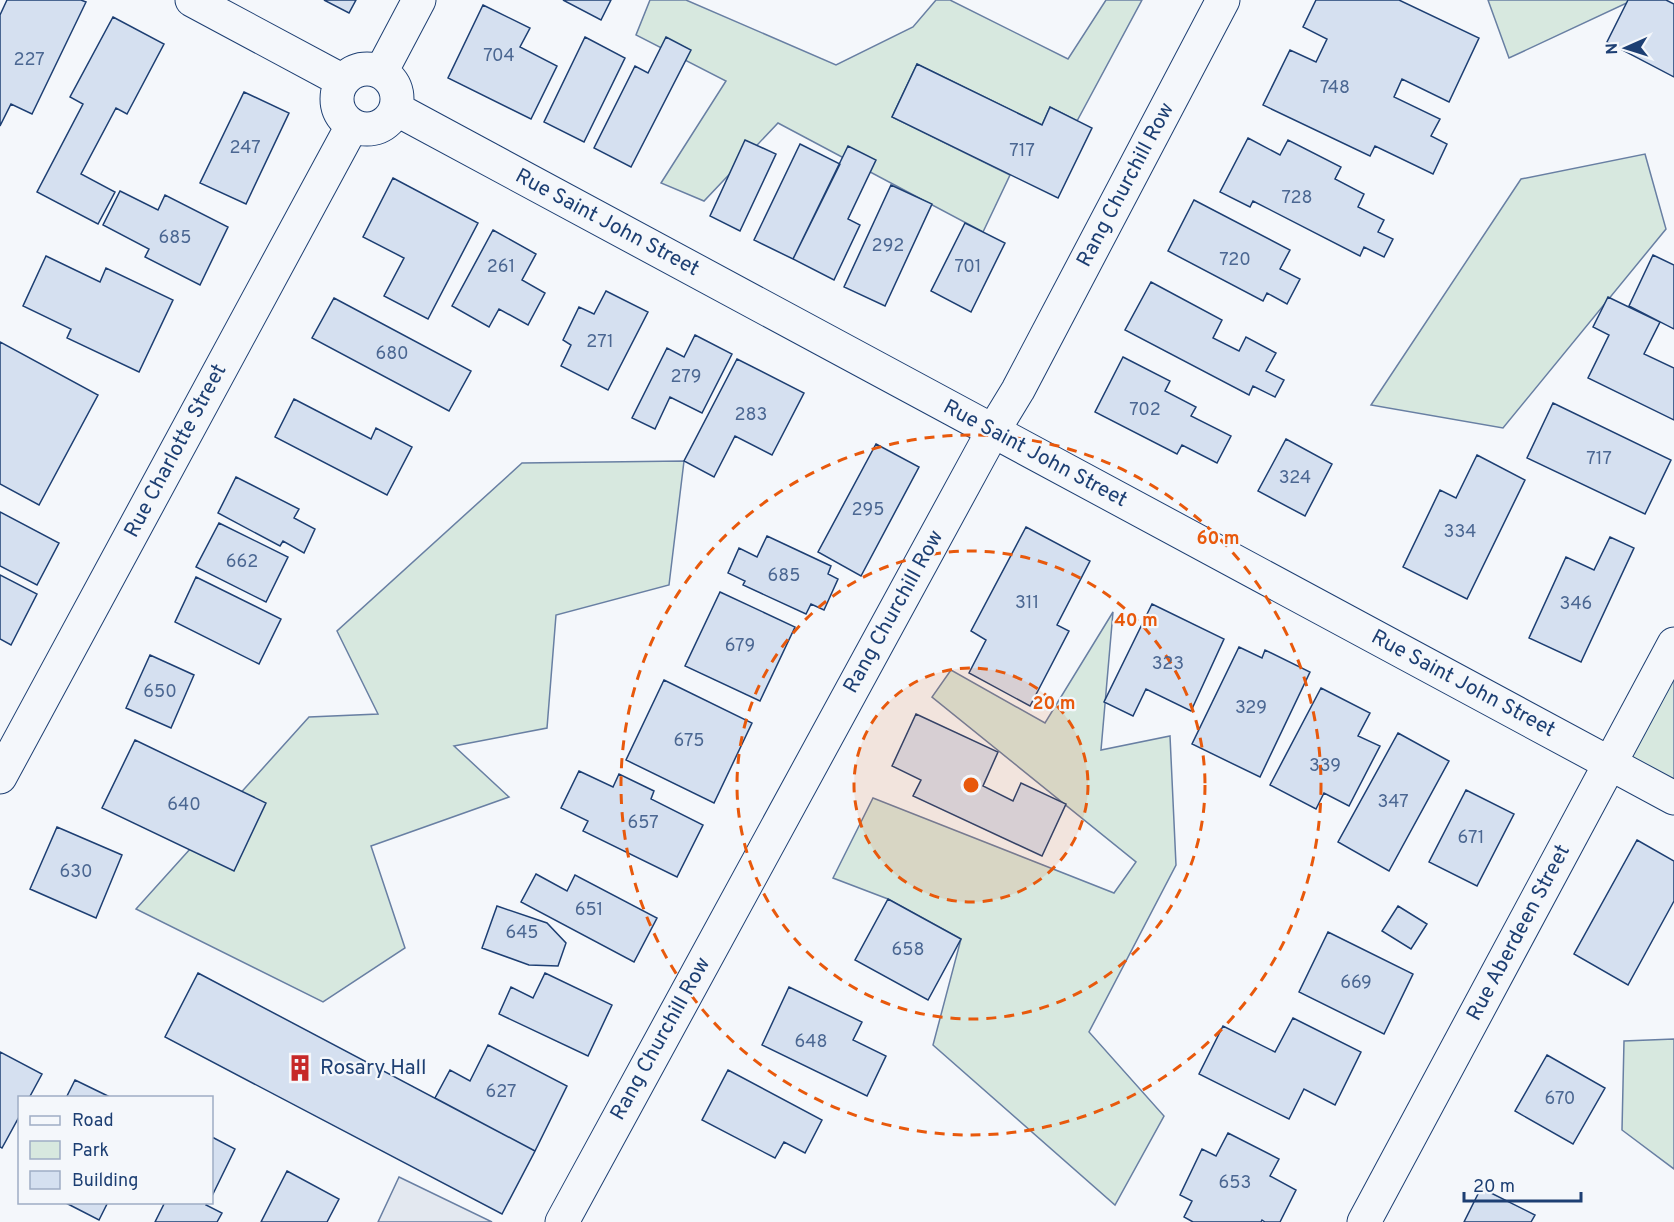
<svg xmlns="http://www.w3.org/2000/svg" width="1674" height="1222" font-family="Overpass,sans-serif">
<rect width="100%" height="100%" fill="#f4f7fb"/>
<path fill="#d7e8df" stroke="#687fa3" stroke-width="1.5" d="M650,0H686L836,65L913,27L936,0H950L1068,59L1106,0H1142L1077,121L1050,107L1042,125L917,64L892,117L1010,175L983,232L778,123L704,201L661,183L726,81L636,35Z
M1488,0H1633L1509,58Z
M1645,154L1666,229L1503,428L1371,405L1521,179Z
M684,461L669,585L556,615L547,728L454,746L509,797L371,846L405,948L323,1002L136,909L309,717L378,714L337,631L522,463Z
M1113,612L1101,750L1170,736L1176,865L1089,1032L1164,1116L1115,1205L933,1045L961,939L888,899L833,878L873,798L1114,893L1136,862L932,697L951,670L1045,723Z
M1674,644V798L1610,763Z
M1674,1039V1169L1622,1130L1624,1041Z"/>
<path fill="#e3e8f0" stroke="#687fa3" stroke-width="1.5" d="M399,1177L492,1222H378Z"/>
<path fill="#d5e0f0" stroke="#1d3f73" stroke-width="1.5" d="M7,0H81L86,2L32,114L11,104L0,126V15Z
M324,0H356L349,13Z
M563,0H611L601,20Z
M1316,0H1399L1479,38L1449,102L1402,79L1394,97L1440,119L1431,136L1447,144L1433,174L1375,146L1370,156L1263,105L1290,50L1316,62L1327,39L1303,27Z
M1628,0H1666L1674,4V77L1607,42Z
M483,5L530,28L520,47L557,66L531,119L448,78Z
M113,17L164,44L127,114L116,108L81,174L115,192L98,224L37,192L83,104L70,97Z
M585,37L625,58L584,142L544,122Z
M666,37L691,50L631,167L594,148L635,66L648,73Z
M917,64L1042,125L1050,107L1092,128L1058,198L892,117Z
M244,92L289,113L246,204L200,183Z
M1248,138L1280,155L1288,140L1341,167L1335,179L1364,194L1358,207L1384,220L1378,232L1393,239L1384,257L1364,247L1360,256L1253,201L1250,207L1220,192Z
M745,140L776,154L740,231L710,216Z
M800,144L840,164L793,259L754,240Z
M848,146L876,160L848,219L860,225L834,280L793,259Z
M393,178L478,223L428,319L384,296L404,258L363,237Z
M891,185L932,204L885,306L844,287Z
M120,191L158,210L165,195L228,227L200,285L145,257L149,249L103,225Z
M1194,200L1290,250L1280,269L1300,279L1287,304L1267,293L1263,301L1168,251Z
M965,223L1005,243L971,312L931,291Z
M493,230L536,254L522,280L545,293L528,325L499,309L489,327L452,306Z
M1653,255L1674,265V329L1629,306Z
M46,256L100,282L106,268L173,300L139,372L67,338L71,329L23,306Z
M1151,282L1222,320L1213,338L1239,351L1246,337L1276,353L1266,371L1284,380L1275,397L1253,386L1249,395L1125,330Z
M606,291L648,312L608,390L561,366L571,345L563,340L579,307L594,314Z
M1608,297L1660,322L1644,354L1674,368V420L1588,378L1609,335L1593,327Z
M334,298L471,371L449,411L312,338Z
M695,335L732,354L702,413L670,397L655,429L632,418L667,348L684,357Z
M0,342L98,395L39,505L0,484Z
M1123,357L1170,381L1165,391L1196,407L1191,416L1231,436L1217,463L1182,445L1177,454L1095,412Z
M737,359L804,393L772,455L735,436L714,477L684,461Z
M294,399L371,439L376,428L412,447L387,495L275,437Z
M1553,403L1671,460L1645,514L1527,458Z
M1286,439L1332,464L1305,516L1258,491Z
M876,444L919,467L861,576L818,552Z
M1477,455L1525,480L1467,599L1403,567L1440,490L1456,498Z
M236,477L299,509L294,518L315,529L304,553L283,541L280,546L218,513Z
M0,512L59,543L37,585L0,566Z
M219,523L288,557L266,602L196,567Z
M1026,527L1090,561L1057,625L1069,631L1030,706L969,673L986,640L971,631Z
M767,536L831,566L828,574L838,579L824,610L811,604L806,614L743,585L745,581L728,573L739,548L757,557Z
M1610,537L1634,548L1581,662L1529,638L1566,557L1594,570Z
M0,575L37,594L11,645L0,639Z
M196,577L281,619L259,664L175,622Z
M720,592L795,627L760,701L685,666Z
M1152,604L1224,639L1191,711L1146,689L1133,716L1104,702Z
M1239,647L1262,658L1265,650L1310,672L1260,777L1192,744Z
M150,655L194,675L171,728L126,708Z
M664,680L752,723L714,803L626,760Z
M1321,688L1370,713L1358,736L1380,746L1349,806L1324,793L1316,809L1270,785Z
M916,714L998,752L983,786L1013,801L1021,783L1066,804L1042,856L913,796L921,780L892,766Z
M1398,733L1449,761L1389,871L1338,842Z
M135,740L266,803L234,871L102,808Z
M579,771L613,787L619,774L654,791L651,799L703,825L677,877L583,831L588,821L561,808Z
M1466,790L1514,814L1477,886L1429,862Z
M57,827L122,855L96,918L30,889Z
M1637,840L1674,861V901L1628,985L1574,954Z
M536,874L567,891L575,875L657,918L634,962L521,902Z
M888,899L961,939L928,1000L855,960Z
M497,906L547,923L566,943L558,966L529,965L482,948Z
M1398,906L1427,924L1411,949L1382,931Z
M1328,932L1413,974L1384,1034L1299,992Z
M198,973L535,1151L502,1214L165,1037Z
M545,973L612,1005L588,1056L499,1014L511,987L533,998Z
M789,987L862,1022L853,1040L886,1056L867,1096L762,1045Z
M1293,1018L1361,1052L1335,1105L1304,1089L1289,1119L1199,1074L1223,1026L1275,1052Z
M488,1045L567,1086L535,1151L435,1098L450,1070L470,1081Z
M0,1052L42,1074L29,1098H20V1115L2,1148L0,1147Z
M1547,1055L1605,1088L1573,1144L1515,1111Z
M728,1070L822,1120L805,1153L784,1142L775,1158L702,1120Z
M75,1080L112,1098H66Z
M1228,1133L1279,1159L1270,1176L1296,1190L1280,1222H1265L1262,1220L1261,1222H1193L1184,1217L1192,1201L1180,1195L1202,1149L1216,1156Z
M212,1137L235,1149L212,1196Z
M287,1171L339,1199L327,1222H261Z
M1481,1188L1535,1215L1531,1222H1464Z
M64,1202H108L99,1220Z
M165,1202H208L206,1205L222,1213L217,1222H155Z"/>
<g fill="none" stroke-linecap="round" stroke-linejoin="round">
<defs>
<path id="minor" d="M192,0L343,81
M337 99a30 30 0 1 1 60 0a30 30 0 1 1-60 0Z
M381,72L419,0
M396,109L1674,798
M0,777L352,126
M562,1222L993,431L1018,390L1223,0
M1364,1222L1674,644"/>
</defs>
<use href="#minor" stroke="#1d3f73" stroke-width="35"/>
<use href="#minor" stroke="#f4f7fb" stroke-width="33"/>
</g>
<circle cx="971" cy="785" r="117" fill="#e8590c" fill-opacity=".12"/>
<g fill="none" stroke="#e8590c" stroke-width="3" stroke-dasharray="10 8">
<circle cx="971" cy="785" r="117"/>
<circle cx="971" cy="785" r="234"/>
<circle cx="971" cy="785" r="350"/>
</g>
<defs>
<symbol id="building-bare" viewBox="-9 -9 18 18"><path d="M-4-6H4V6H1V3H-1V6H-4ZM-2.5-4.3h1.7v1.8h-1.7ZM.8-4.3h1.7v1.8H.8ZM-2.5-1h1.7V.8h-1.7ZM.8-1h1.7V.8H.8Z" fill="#c62828" stroke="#f4f7fb" stroke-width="2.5" paint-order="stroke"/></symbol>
</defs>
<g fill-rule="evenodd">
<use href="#building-bare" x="281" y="1049" width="38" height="38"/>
</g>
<g text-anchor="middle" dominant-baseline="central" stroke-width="4.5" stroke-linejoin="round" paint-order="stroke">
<g font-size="18" fill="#4b6792">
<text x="499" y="56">704</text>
<text x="29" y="60">227</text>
<text x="1335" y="88">748</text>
<text x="245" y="148">247</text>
<text x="1022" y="151">717</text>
<text x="1297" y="198">728</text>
<text x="175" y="238">685</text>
<text x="888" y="246">292</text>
<text x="1235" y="260">720</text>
<text x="501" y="267">261</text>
<text x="968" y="267">701</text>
<text x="600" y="342">271</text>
<text x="392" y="354">680</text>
<text x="686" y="377">279</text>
<text x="1145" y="410">702</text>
<text x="751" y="415">283</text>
<text x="1599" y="459">717</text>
<text x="1295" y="478">324</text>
<text x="868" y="510">295</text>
<text x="1460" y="532">334</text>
<text x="242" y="562">662</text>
<text x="784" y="576">685</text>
<text x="1027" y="603">311</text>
<text x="1576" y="604">346</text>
<text x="740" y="646">679</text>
<text x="1168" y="664">323</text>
<text x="160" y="692">650</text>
<text x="1251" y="708">329</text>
<text x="689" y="741">675</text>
<text x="1325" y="766">339</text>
<text x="1393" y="802">347</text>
<text x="184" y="805">640</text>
<text x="643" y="823">657</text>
<text x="1471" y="838">671</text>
<text x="76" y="872">630</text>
<text x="589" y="910">651</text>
<text x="522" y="933">645</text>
<text x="908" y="950">658</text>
<text x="1356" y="983">669</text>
<text x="811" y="1042">648</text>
<text x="501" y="1092">627</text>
<text x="1560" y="1099">670</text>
<text x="1235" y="1183">653</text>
</g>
<g font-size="21" fill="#1d3f73" stroke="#f4f7fb">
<text transform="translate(1126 185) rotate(-62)">Rang Churchill Row</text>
<text transform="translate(607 223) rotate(28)">Rue Saint John Street</text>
<text transform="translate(176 451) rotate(-62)">Rue Charlotte Street</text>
<text transform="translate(1035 454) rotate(28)">Rue Saint John Street</text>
<text transform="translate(894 612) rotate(-61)">Rang Churchill Row</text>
<text transform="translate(1463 684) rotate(28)">Rue Saint John Street</text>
<text transform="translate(1519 933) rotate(-62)">Rue Aberdeen Street</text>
<text transform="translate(661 1039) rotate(-61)">Rang Churchill Row</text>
</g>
<g font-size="21" fill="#1d3f73" stroke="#f4f7fb" text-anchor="start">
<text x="320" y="1068">Rosary Hall</text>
</g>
</g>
<circle cx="971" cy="785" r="9" fill="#e8590c" stroke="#f4f7fb" stroke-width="3"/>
<g font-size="18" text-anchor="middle" font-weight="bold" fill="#e8590c" stroke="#f4f7fb" stroke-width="4.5" stroke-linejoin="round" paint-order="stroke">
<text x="1218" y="544">60 m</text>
<text x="1136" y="626">40 m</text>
<text x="1054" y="709">20 m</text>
</g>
<rect x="18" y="1096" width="195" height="108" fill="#f4f7fb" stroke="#9eadc5" stroke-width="1.5"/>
<rect x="30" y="1116" width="30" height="9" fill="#f4f7fb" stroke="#9eadc5" stroke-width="1.5"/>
<text x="72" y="1126" font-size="18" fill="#1d3f73">Road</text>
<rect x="30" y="1141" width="30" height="18" fill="#d7e8df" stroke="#9eadc5" stroke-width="1.5"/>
<text x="72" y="1156" font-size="18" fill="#1d3f73">Park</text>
<rect x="30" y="1171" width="30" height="18" fill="#d5e0f0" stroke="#9eadc5" stroke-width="1.5"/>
<text x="72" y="1186" font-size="18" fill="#1d3f73">Building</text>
<g transform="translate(1626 48) rotate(267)" stroke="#f4f7fb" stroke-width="4.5" paint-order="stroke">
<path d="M0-4.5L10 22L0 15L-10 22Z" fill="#1d3f73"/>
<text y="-9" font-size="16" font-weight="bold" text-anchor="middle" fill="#1d3f73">N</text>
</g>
<path d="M1464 1192v9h117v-9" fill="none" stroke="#1d3f73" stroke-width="3"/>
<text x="1473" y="1192" font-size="18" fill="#1d3f73" stroke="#f4f7fb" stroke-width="4.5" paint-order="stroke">20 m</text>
</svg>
